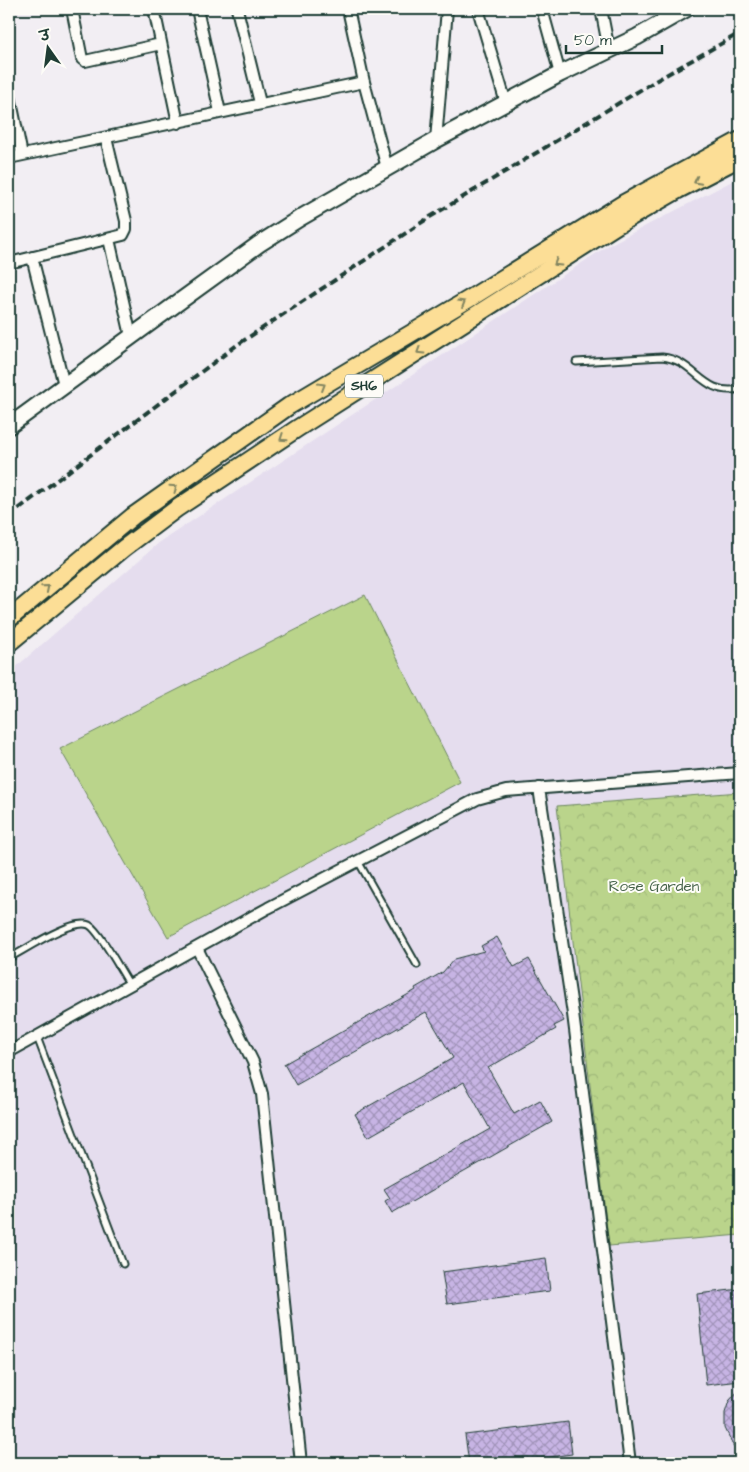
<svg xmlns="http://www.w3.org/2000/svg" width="749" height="1472" font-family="'Architects Daughter','Playpen Sans Deva',sans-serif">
<defs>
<pattern id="forest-crowns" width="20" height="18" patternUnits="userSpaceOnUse" patternTransform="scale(1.25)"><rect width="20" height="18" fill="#bad48b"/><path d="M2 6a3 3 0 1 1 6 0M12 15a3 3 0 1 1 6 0" fill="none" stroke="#9fb779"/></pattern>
<pattern id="building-cross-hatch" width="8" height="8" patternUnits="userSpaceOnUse" patternTransform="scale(1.25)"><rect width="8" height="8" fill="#c7b4e4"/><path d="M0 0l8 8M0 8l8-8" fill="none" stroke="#a194ba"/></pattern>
</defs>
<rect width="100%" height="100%" fill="#f2eef3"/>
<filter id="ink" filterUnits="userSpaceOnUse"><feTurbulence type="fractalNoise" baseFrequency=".02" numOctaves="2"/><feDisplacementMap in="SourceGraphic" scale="10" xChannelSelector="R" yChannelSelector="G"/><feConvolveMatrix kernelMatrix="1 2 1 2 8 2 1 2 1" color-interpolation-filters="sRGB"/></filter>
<g filter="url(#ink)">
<path fill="#e5ddee" d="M740,177V1463H9V673L160,542L609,245Z"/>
<path fill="url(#forest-crowns)" stroke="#6c8860" d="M740,792V1235L609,1246L557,806Z"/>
<path fill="#bad48b" stroke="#6c8860" d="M365,595L460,782L168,937L60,749Z"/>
<path fill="url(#building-cross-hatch)" stroke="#1f3d34" d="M497,937L514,967L529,959L564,1021L554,1026L556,1029L488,1068L514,1114L540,1100L552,1122L392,1213L385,1201L390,1198L384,1189L490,1129L464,1082L368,1137L355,1114L453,1058L426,1012L296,1085L284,1064L416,990L415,988L443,972L454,959L484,951L481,946Z
M546,1258L550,1291L447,1304L442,1272Z
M740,1289V1381L706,1385L697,1294Z
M740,1389V1460L725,1428V1413L729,1401Z
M568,1422L572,1454L505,1463H469L465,1435Z"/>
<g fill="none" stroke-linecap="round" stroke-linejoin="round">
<defs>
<path id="lane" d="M576,362L662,357C696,360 702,397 740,389
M358,861L417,965
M9,958C25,950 72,918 89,925C100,931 122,973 130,985
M37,1037L123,1264"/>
<path id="street" d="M72,9L82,59L85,61L161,44
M154,9L178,123
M197,9L220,112
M237,9L260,103
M348,9L364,82L387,168
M478,9L506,103
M542,9L560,74
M601,9L609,50
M662,9L664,22
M9,92L22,155
M436,140L447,9
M9,158L364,82
M109,239L131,336
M32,257L64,385
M9,263L123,235L126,229V221L106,138
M539,788L573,1014L630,1463
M197,948L253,1062L262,1094L301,1463
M9,1052L268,908L477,799L506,791L740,773"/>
<path id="secondary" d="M9,426L176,304L259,244L300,218L436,140L560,74L637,37L686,9"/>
<path id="primary" d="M9,619L133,516L289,406L469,299L624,203L740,140
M9,643L124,548L176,509L298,428L617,225L678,190L740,158"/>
</defs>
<use href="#lane" stroke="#1f3d34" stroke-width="9"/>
<use href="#street" stroke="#1f3d34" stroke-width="14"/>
<use href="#secondary" stroke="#1f3d34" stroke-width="19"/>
<use href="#primary" stroke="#1f3d34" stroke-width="20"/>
<use href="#lane" stroke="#fdfcf7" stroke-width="5"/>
<use href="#street" stroke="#fdfcf7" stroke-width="10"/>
<use href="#secondary" stroke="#fdfcf7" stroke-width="15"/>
<use href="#primary" stroke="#fcde96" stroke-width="16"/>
<path stroke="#1f3d34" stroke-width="4" stroke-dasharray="8 4" stroke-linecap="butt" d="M9,516L237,345L430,217L657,80L740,33"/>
</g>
<defs><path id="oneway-chevron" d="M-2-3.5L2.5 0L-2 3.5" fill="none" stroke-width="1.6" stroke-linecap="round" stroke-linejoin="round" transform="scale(1.25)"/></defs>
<g stroke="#828560">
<use href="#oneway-chevron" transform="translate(697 181) rotate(153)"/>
<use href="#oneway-chevron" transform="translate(557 263) rotate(148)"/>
<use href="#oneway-chevron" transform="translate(462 303) rotate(-31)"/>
<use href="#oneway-chevron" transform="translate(420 351) rotate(148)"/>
<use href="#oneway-chevron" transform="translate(322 386) rotate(-31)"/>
<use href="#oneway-chevron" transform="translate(283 438) rotate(146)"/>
<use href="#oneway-chevron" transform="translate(174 488) rotate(-35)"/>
<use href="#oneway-chevron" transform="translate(46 588) rotate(-40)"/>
</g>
</g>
<g text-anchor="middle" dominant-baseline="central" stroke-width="4" stroke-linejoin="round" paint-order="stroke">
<rect fill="#fdfcf7" stroke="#62766e" stroke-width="1" x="345" y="374.5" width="38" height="23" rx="4"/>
<g font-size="14" font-weight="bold" fill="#1f3d34">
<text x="364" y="386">SH6</text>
</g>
<g font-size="15" fill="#46634a" stroke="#fdfcf7">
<text x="654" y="886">Rose Garden</text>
</g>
</g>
<rect width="749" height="1472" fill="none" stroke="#fdfcf7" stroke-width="30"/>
<rect x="15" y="15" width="719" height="1442" fill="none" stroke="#1f3d34" stroke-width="2" filter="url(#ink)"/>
<g transform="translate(48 48) rotate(346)" stroke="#fdfcf7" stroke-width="4" paint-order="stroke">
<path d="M0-4L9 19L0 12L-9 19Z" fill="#1f3d34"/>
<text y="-8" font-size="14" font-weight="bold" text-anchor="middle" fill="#1f3d34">उ</text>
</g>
<path d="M566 45v8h96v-8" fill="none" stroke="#1f3d34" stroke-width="2.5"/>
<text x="574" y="45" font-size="15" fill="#1f3d34" stroke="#fdfcf7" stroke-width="4" paint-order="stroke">50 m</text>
</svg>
